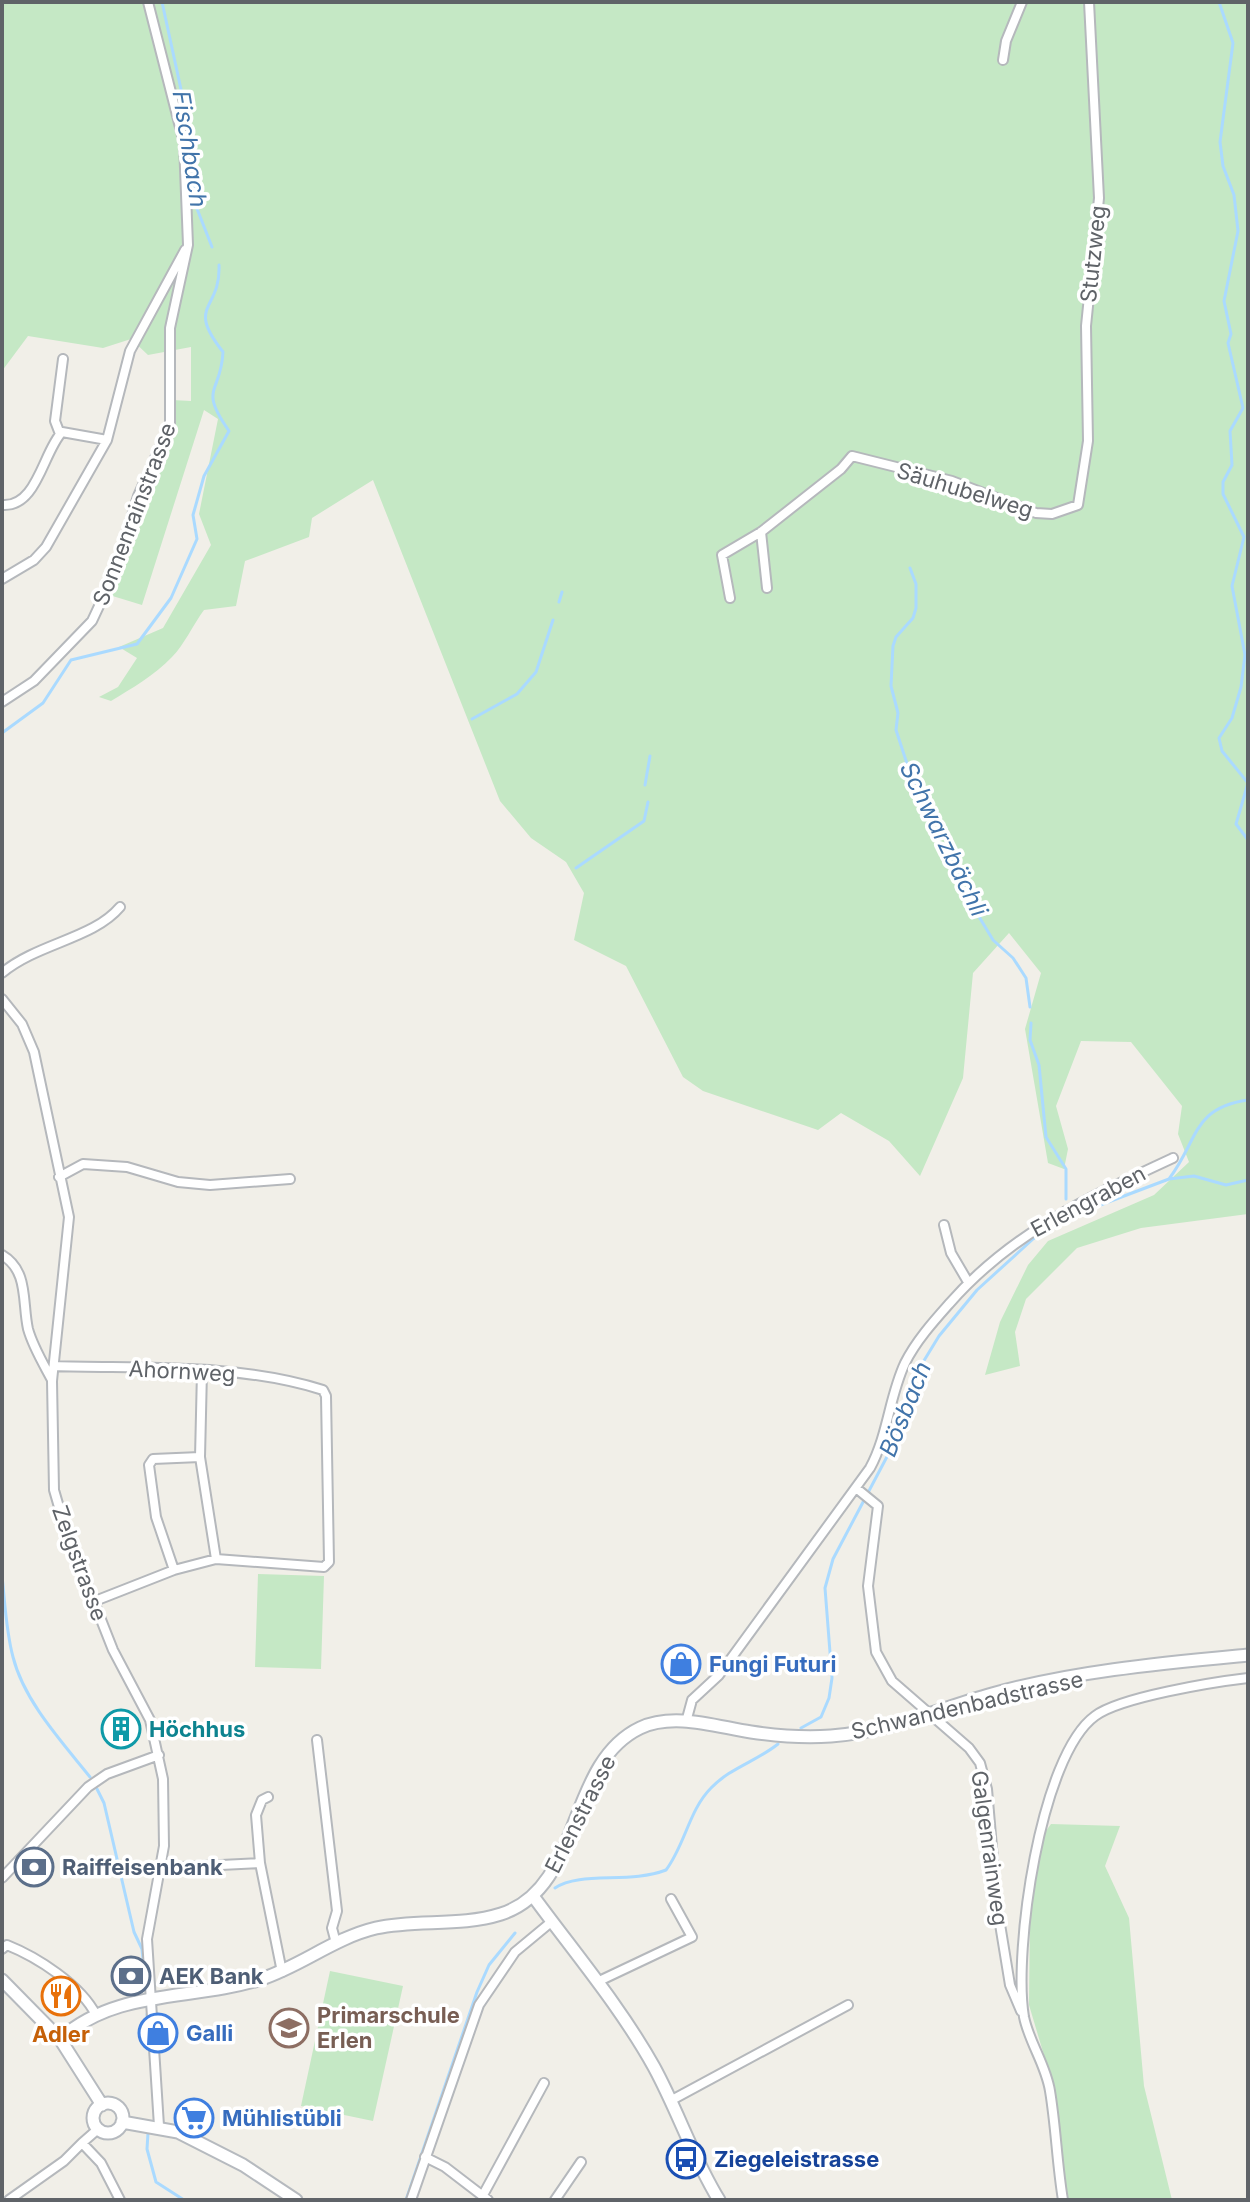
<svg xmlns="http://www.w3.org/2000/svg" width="1250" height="2202" font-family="Inter,sans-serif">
<rect width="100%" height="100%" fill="#f1efe8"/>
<path fill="#c5e8c5" d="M2,2H1248V1214L1141,1228L1077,1248L1026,1299L1015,1332L1020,1366L985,1375L1000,1322L1028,1265L1048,1241L1154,1195L1189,1162L1178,1134L1182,1106L1131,1042L1081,1041L1056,1106L1068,1149L1064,1169L1048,1163L1025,1029L1041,973L1009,933L973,973L963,1078L920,1176L889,1141L841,1113L818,1130L703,1091L683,1077L626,966L574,940L584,893L566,862L531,838L500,801L373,480L312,518L309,537L245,561L236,606L204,610C193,625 184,645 172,657C154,676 132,688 111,701L99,697L118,687L137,658L119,647L163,628L211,545L199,514L218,419L204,410L142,605L106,594C127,529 161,466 172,400L191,401V347L148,355L131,339L103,348L28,336L2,371Z
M258,1574L324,1576L321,1669L255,1667Z
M1051,1824L1120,1826L1105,1866L1129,1918L1144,2086L1172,2200H1067L1055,2092L1029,2005L1030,1916L1043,1835Z
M330,1971L403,1986L373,2121L301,2106Z"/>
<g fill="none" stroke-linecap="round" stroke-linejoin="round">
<path stroke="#aadaff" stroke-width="3" d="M162,2L192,140L194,201L212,247
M1219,2L1233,43L1220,142L1223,166L1234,195L1238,231L1224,301L1231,334L1228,343L1243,408L1230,431L1232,465L1223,482V494L1244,537L1232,586L1245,655L1241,687L1232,718L1219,738L1222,751L1248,783L1236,824L1248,840
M910,568L916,584V608L913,618L896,637L893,646L891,686L898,713L896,730L912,779L925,795L946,838L948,854L971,891L975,910L993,940L1013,958L1026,978L1030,1007
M559,602L562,592
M472,719L517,694L536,672L553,620
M2,733L43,703L71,660L137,644L171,598L197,539L193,515L204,476L229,431C198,387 221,394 223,352C185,304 221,311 219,265
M645,785L650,756
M576,868L644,821L648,802
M1031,1023L1030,1040L1039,1065L1046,1137L1066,1169V1199
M1169,1179C1199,1139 1192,1108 1248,1100
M2,1576C5,1603 6,1631 13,1657C24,1701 62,1742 90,1777
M801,1728L821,1717L829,1698L832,1678L825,1588L833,1559L890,1451L914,1377L939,1336L977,1290L1033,1239L1066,1218L1169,1179L1194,1176L1226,1185L1248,1180
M97,1789L104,1803L134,1932L142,1949L146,1988
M555,1888C580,1871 630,1884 666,1870C685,1845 689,1810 711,1788C730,1768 757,1761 778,1744
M147,2014L151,2062
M148,2133L147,2149L156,2182L184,2200
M406,2200L477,1992L489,1965L515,1933"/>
<defs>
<path id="street" d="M1003,60L1006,41L1022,2
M60,434L55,421L63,359
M2,505C37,508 43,452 62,432L107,440
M761,532L767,588
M2,579L34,560L46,547L107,440L130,351L185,250
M730,598L722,555L761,532L841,469L852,456L952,481L1036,513L1052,514L1078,505L1088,441L1086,326L1099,198L1089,2
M2,702L34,681L92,621L114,574L138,496L170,425V328L188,245L184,143L148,2
M2,973C38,943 93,939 120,907
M2,999L22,1024L34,1052L69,1217L52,1381L54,1490L66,1531L113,1650L150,1720L163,1779L164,1846L147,1939L159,2126
M59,1177L83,1164L127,1167L178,1182L210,1185L290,1179
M944,1225L951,1253L968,1282
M2,1255C29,1271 22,1302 28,1329C33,1347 43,1363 52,1380
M54,1366C142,1369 238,1363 323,1390L326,1396L329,1562L324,1567L216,1559L174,1570L95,1601
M202,1371L200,1457L216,1559
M856,1488L878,1506L868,1586L876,1652L892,1681L969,1748L980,1763L987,1789L997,1906L1010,1985L1021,2011
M174,1570L156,1517L149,1465L153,1459L200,1457
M686,1722L692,1700L719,1675L870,1468C888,1435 889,1397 905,1363C916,1341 933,1322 949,1304C1011,1233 1089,1197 1173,1158
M317,1740L337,1911L332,1928L336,1943
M260,1863L256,1815L262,1800L268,1797
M161,1868L260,1863L282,1972
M2,1878L88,1787L107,1774L159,1755
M2,1949L7,1945C37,1957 81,1985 96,2015
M597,1982L692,1937L671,1899
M670,2101L848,2005
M98,2129L82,2143L101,2163L120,2200
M425,2157L445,2167L488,2200
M483,2195L544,2083
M9,2200L64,2161L82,2143
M411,2200L479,2005L515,1952L550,1923
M555,2200L581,2162
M1063,2200C1057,2164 1056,2127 1050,2091C1046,2065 1029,2042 1024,2017C1013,1952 1040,1756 1095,1716C1120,1697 1214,1682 1248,1678"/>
<path id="secondary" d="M533,1896C574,1952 620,2006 654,2067C678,2111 693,2158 719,2200
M2,1980L60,2039L102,2105
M60,2039C117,1988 192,2001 261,1979C301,1966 334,1938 376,1928C417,1919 460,1927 501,1914C584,1887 565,1764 640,1728C674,1712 717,1727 751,1732C778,1736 805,1738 831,1736C888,1732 938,1709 992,1694C1073,1671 1164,1663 1248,1655
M93 2118a15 15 0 1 1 30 0a15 15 0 1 1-30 0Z
M122,2122L178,2132L243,2165L296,2200"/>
</defs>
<use href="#street" stroke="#b5b8bc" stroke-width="12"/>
<use href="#secondary" stroke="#b6babf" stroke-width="15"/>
<use href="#street" stroke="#fff" stroke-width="8"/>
<use href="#secondary" stroke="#fff" stroke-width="11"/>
</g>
<defs>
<symbol id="shop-ring" viewBox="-11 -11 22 22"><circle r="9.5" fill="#fff" stroke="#3f7fe0" stroke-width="1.5"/><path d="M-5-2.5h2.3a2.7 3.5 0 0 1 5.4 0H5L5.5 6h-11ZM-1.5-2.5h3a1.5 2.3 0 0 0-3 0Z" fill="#3f7fe0"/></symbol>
<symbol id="building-ring" viewBox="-11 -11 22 22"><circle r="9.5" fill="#fff" stroke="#0f9aa8" stroke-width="1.5"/><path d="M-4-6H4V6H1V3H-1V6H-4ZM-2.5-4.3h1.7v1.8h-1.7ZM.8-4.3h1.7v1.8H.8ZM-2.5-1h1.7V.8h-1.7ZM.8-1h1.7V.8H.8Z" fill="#0f9aa8"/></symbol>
<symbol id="bank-ring" viewBox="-11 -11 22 22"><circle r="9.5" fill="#fff" stroke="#5c6f8a" stroke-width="1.5"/><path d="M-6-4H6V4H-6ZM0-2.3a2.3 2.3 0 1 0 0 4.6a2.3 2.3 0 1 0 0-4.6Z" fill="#5c6f8a"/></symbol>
<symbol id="restaurant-ring" viewBox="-11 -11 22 22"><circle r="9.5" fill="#fff" stroke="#e8710a" stroke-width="1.5"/><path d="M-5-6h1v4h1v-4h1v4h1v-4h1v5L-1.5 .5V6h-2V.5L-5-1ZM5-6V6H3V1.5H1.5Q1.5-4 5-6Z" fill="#e8710a"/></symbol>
<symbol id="school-ring" viewBox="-11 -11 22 22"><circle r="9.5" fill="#fff" stroke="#8d6e63" stroke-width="1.5"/><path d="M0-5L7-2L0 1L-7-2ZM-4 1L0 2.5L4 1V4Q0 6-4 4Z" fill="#8d6e63"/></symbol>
<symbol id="supermarket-ring" viewBox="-11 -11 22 22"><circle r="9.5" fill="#fff" stroke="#3f7fe0" stroke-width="1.5"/><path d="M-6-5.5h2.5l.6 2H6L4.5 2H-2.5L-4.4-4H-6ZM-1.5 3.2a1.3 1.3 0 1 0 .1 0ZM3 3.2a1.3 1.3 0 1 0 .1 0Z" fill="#3f7fe0"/></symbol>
<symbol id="bus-ring" viewBox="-11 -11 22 22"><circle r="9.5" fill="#fff" stroke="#1a4fb4" stroke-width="1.5"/><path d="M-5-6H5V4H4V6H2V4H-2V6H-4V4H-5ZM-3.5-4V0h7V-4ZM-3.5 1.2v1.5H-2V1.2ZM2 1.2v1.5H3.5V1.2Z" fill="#1a4fb4"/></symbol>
</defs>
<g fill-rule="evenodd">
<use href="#shop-ring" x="659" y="1642" width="44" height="44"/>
<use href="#building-ring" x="99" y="1707" width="44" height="44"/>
<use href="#bank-ring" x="12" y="1845" width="44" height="44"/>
<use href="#bank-ring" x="109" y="1954" width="44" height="44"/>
<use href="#restaurant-ring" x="39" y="1974" width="44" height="44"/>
<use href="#school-ring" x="267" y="2006" width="44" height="44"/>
<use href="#shop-ring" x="136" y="2011" width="44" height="44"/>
<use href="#supermarket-ring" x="172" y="2096" width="44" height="44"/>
<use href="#bus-ring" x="664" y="2137" width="44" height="44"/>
</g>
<g text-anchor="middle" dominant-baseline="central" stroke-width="7" stroke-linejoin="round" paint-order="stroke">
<g font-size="22" fill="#5f6368" stroke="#fff">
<text transform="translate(1093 254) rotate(-84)">Stutzweg</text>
<text transform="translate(965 490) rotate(17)">Säuhubelweg</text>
<text transform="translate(134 514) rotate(-69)">Sonnenrainstrasse</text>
<text transform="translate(1088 1201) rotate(-28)">Erlengraben</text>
<text transform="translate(182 1371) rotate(3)">Ahornweg</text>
<text transform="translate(80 1563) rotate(70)">Zelgstrasse</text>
<text transform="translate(967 1705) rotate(-13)">Schwandenbadstrasse</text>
<text transform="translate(580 1814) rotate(-63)">Erlenstrasse</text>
<text transform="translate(990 1848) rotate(82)">Galgenrainweg</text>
</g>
<g font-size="22" font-weight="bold" fill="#366cbe" stroke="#fff" text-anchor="start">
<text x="709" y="1664">Fungi Futuri</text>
<text x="186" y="2033">Galli</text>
<text x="222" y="2118">Mühlistübli</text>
</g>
<g font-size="22" font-weight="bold" fill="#0d838f" stroke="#fff" text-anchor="start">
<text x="149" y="1729">Höchhus</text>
</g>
<g font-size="22" font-weight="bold" fill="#4e5e75" stroke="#fff" text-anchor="start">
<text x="62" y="1867">Raiffeisenbank</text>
<text x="159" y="1976">AEK Bank</text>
</g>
<g font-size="22" font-weight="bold" fill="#785e54" stroke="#fff" text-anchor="start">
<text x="317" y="2015">Primarschule<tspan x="317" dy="25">Erlen</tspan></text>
</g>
<g font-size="22" font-weight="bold" fill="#c56008" stroke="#fff">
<text x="61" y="2034">Adler</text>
</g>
<g font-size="22" font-weight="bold" fill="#164399" stroke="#fff" text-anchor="start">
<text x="714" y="2159">Ziegeleistrasse</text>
</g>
<g font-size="24" font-style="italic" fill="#4174aa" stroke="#fff">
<text transform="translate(190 149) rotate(81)">Fischbach</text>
<text transform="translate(944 839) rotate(64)">Schwarzbächli</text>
<text transform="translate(905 1409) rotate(-68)">Bösbach</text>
</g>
</g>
<rect width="1250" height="2202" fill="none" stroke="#5f6368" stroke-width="8"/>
</svg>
